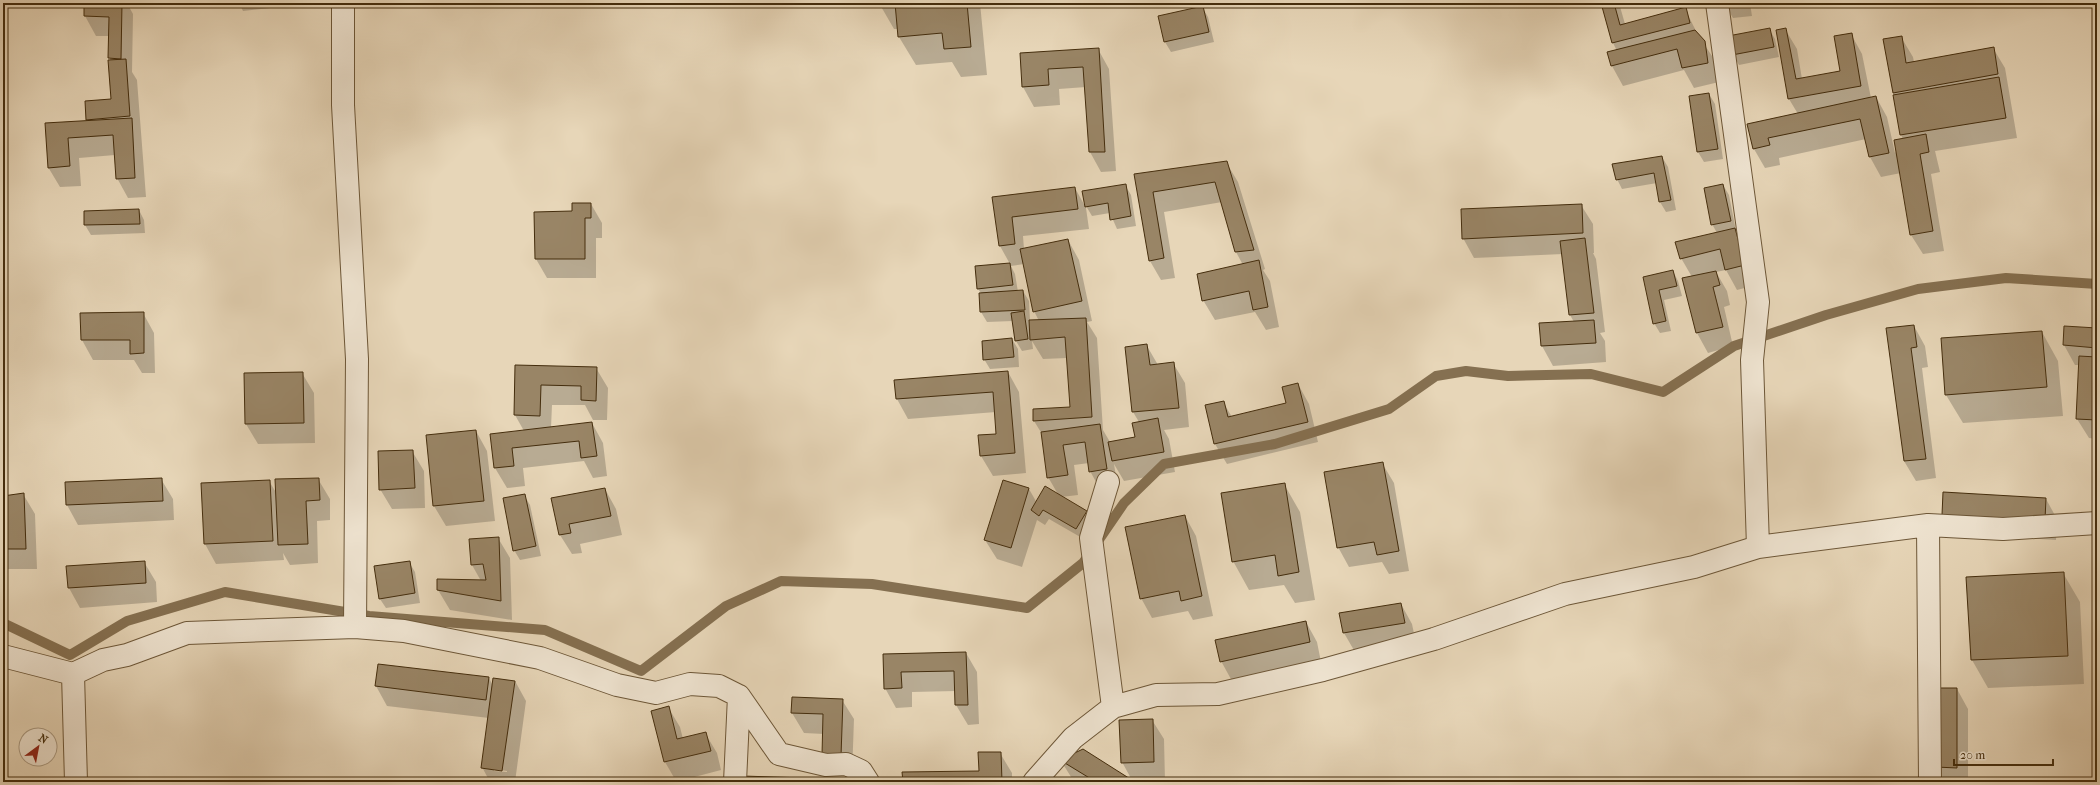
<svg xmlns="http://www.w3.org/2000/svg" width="2100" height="785" font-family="'IM FELL French Canon',serif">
<rect width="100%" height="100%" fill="#e7d6b8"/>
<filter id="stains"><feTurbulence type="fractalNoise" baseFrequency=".005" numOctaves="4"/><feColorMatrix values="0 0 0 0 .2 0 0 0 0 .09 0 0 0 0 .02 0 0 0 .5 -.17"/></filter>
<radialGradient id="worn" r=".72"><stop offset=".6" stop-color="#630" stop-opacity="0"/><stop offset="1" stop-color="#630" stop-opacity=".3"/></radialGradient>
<path fill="#0003" fill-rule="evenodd" d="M85,3H127L133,14L132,72L137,80L146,197L128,198L117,178L115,155L79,158L81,186L60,187L48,167L46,124L88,122L87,119L112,100L109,36H96L85,16Z
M239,3H309V4L243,11Z
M879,3H980L987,75L961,77L952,62L916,65L899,37V29H894Z
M1002,3H1021L1004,6Z
M1602,3H1619L1625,24L1685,9L1698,35L1716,62L1719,82L1694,88L1684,70L1623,86L1612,66L1609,53L1617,51L1613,43Z
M1724,3H1750L1752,16L1733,18Z
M1202,7L1208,17L1214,42L1171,52L1165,42L1159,17Z
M1769,29L1775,39L1779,57L1739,65L1733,55Z
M1785,29L1797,49L1802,79L1841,72L1851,34L1862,54L1871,98L1876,97L1887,117L1895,153L1903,139L1901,135L1893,92L1901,37L1913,57L1914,62L1993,48L2005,68L2017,138L1935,151L1940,172L1931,174L1944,251L1923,254L1911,235L1901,173L1881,177L1870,157L1866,139L1779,158L1780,165L1765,168L1754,149L1798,114L1789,99Z
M1098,49L1109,69L1116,171L1101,172L1090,152L1086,87L1059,89L1060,105L1034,107L1023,87L1021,53Z
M1709,94L1715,104L1723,159L1704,162L1698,152Z
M1662,157L1668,167L1676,210L1666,212L1660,202L1657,183L1622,189L1617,179Z
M1226,162L1238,182L1265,269L1263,270L1270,281L1279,327L1266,330L1255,312L1215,320L1203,300L1243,265L1236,252L1222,202L1164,212L1175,278L1161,280L1150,261L1135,175Z
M1125,185L1131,195L1136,226L1117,229L1110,213L1092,216L1086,206Z
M1723,185L1729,195L1736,231L1746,249L1756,285L1737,290L1726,270L1716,272L1727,291L1730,305L1724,307L1733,346L1708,353L1697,333L1683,279L1692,277L1681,258L1717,233L1712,224Z
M1075,188L1086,208L1089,229L1023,236L1024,249L1068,240L1079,260L1092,321L1087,322L1097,338L1103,430L1110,442L1136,438L1139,422L1133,412L1127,348L1147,346L1158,365L1173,363L1185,383L1189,427L1164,430L1169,439L1175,472L1124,481L1114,464L1118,489L1101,491L1090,471L1089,463L1074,465L1078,495L1061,497L1086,511L1092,521L1082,538L1049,519L1045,525L1037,520L1022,567L997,559L985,540L1029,489L1037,503L1059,496L1048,477L1042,434L1034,421L1071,408L1067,358L1043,359L1032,341L1033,349L1022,351L1016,341L1013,321L987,322L981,312V293L978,289L1010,264L1000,246L993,198ZM1024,264L1034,311L1039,321H1030L1029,301L1023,291L1018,292L1015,274L1011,266Z
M591,204L602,223V238H596V278H547L536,259L573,212Z
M1581,205L1593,224L1594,253H1593L1596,259L1605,332L1600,333L1605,341L1606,362L1553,366L1542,346L1540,324L1574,322L1570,315L1563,254L1474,258L1463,238Z
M139,210L144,220L145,233L91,235L85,225Z
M1673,271L1678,281L1682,296L1664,300L1671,331L1660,333L1654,323L1644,277Z
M143,313L154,333L155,373H142L134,360H93L82,340Z
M1914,326L1925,346L1928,367L1922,368L1936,478L1916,481L1904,461L1887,329Z
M2097,329V439L2089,438L2077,419L2080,365H2075L2064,345Z
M2042,332L2058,361L2063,416L1963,423L1946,395Z
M1012,339L1018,349L1019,367L990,369L984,359Z
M516,366L596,368L608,388L607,420H593L585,405H552L551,428L592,423L603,443L607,476L593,478L584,461L523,468L525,486L507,488L495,468L491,435L524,431L515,415Z
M1008,372L1019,392L1026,473L993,476L981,456L998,434L996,412L908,419L897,399Z
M302,373L314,393L315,443L258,444L246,424Z
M1298,384L1309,404L1318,442L1227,464L1215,444L1206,406L1223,402L1232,417L1287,404Z
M476,431L487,451L495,521L446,526L434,506L427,436Z
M412,451L424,471L425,508L392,509L380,489Z
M1382,463L1394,483L1409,571L1389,574L1382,562L1349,567L1338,547Z
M161,479L173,499L174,520L78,525L67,505Z
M318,479L330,499V520L317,521L318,563L290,565L283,553L284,560L216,564L205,544L269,481L277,494Z
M1284,484L1300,512L1315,600L1295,603L1284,585L1249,590L1233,561Z
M605,489L616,509L622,535L580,544L582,553L572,554L560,535L553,499Z
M23,494L35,514L37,569H3V497Z
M524,495L530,505L541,556L520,560L514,550Z
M2046,499L2057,519L2056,540L1954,534Z
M1185,516L1196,536L1213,616L1193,620L1188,611L1152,618L1141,598Z
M498,538L510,558L512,620L450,610L438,590L481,581L472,565Z
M144,562L156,582L157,602L80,608L69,588L67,567Z
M409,562L415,572L420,603L386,608L380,599Z
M2063,573L2080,602L2084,684L1988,688L1972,660L1967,578Z
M1401,604L1412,624L1416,643L1355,652L1344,633Z
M1306,622L1317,642L1321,662L1232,681L1221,661Z
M966,653L977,672L979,724L968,725L956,705V691L912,692V707L896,708L885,688L884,655Z
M489,678L493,686L515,681L526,701L515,782H490L482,767L489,718L387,706L376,686ZM494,769L507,771V772L494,771Z
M1957,689L1968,709V782H1945L1937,767Z
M793,698L842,700L854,719L852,776L835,775L824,734L804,733L792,713Z
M668,707L680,727L683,739L705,733L717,753L721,770L683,780L719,782H648L676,781L665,762L652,711Z
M1152,720L1164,739L1165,781L1133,782L1122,762Z
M1000,753L1012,773V782H904L980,772Z
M1061,761L1133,782H1076L1073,780Z"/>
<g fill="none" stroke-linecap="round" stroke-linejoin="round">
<path stroke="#857051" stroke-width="10" d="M3,623L70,655L127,621L225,592L369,616L545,630L641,671L726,606L781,581L872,584L1027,608L1083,563L1124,503L1164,464L1275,444L1389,409L1436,376L1466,371L1508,376L1591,374L1663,392L1734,346L1826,315L1918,289L2006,278L2097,284"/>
</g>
<path fill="#998566" stroke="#442d0d" d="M84,3H122L121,59L108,58L109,17L84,16Z
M895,3H967L971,47L944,49L942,33L898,37Z
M1601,3H1614L1620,25L1686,7L1690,23L1612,43Z
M1203,6L1209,32L1164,42L1158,16Z
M1770,28L1774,47L1732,55L1728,36Z
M1786,28L1796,79L1840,71L1834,36L1852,33L1861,86L1788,99L1776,30Z
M1695,30L1705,41L1708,63L1682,68L1677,49L1611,66L1607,52Z
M1902,36L1906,63L1994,47L1998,74L1893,93L1883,39Z
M1099,48L1105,152H1089L1083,67L1048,69L1049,85L1022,87L1020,53Z
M126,59L130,116L86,120L85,101L111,99L108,60Z
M1999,77L2006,118L1900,135L1893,95Z
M1709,93L1718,149L1697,152L1689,96Z
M1876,96L1889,153L1869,157L1860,119L1768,138L1770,145L1753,149L1747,124Z
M132,118L135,178L116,179L113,135L68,138L70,166L48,168L45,123Z
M1926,134L1929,152L1920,154L1933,231L1910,235L1894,140Z
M1662,156L1671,200L1659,202L1654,173L1616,180L1612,164Z
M1227,161L1254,250L1235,252L1215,182L1153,192L1164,258L1149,261L1134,174Z
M1126,184L1131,216L1110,220L1108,203L1085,207L1082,191Z
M1723,184L1731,221L1711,225L1704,188Z
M1075,187L1078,209L1012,217L1015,244L999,246L992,197Z
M572,203H591V218H585V259H535L534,212L572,211Z
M1582,204L1583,233L1462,239L1461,209Z
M139,209L140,224L84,225V211Z
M1735,228L1745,265L1725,270L1720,249L1680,259L1675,242Z
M1585,238L1594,313L1569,315L1560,241Z
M1068,239L1082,301L1033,312L1020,249Z
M1259,260L1268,307L1253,310L1249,291L1202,301L1197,274Z
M1010,263L1013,285L977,289L975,266Z
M1673,270L1677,286L1659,290L1666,321L1653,324L1643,277Z
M1716,271L1720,285L1713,287L1723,327L1696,333L1682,278Z
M1023,290L1025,310L980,312L979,293Z
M1024,311L1028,339L1015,341L1011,313Z
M144,312V353L130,354V340H81L80,313Z
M1086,318L1092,417L1033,421V409L1070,407L1065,337L1030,340L1029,320Z
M1594,320L1596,343L1541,346L1539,323Z
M1914,325L1917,347L1911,348L1926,459L1904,461L1886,328Z
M2064,326L2097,328V348L2063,345Z
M2042,331L2047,387L1945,395L1941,338Z
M1012,338L1014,357L983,360L982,341Z
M1147,344L1150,365L1174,362L1179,408L1132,412L1125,347Z
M2079,356L2097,357V420L2076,419Z
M515,365L597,367L596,401L581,400V386L541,385L540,416L514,415Z
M1008,371L1015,453L980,456L978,435L996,434L993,392L896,399L894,380Z
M303,372L304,423L245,424L244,373Z
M1298,383L1308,422L1214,444L1205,405L1224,401L1228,417L1286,403L1282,387Z
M1158,418L1164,452L1112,461L1108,442L1135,437L1132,423Z
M592,422L597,456L581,458L579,441L512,448L514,466L494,468L490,434Z
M1100,424L1107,469L1089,472L1085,442L1063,445L1068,475L1047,478L1041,432Z
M476,430L484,501L433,506L426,435Z
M413,450L415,488L379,490L378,451Z
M1383,462L1399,551L1377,555L1374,542L1337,548L1324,472Z
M162,478L163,501L66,505L65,482Z
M319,478L320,500L306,501L308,544L278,545L275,479Z
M270,480L273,541L204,544L201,483Z
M1003,480L1029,488L1011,548L984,540Z
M1285,483L1299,572L1278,576L1275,555L1232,562L1221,493Z
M1045,486L1087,511L1076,529L1043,510L1039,516L1031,510Z
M605,488L611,516L569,524L571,533L559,535L551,498Z
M1943,492L2046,498L2045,520L1942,515Z
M24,493L26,549H3V496Z
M525,494L536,546L513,551L503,498Z
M1185,515L1202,596L1181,601L1179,591L1140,599L1125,527Z
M499,537L501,601L437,590V579L486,580L483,564L471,565L469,539Z
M145,561L146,583L68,588L66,566Z
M410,561L415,593L379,599L374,566Z
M2064,572L2068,656L1971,660L1966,577Z
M1401,603L1405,623L1343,633L1339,613Z
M1306,621L1310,642L1220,662L1215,640Z
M966,652L968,705H955L954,671L901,672L902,688L884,689L883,654Z
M378,664L489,677L486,700L375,686Z
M493,678L515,681L502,771L481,768Z
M1936,688H1957V768L1936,767Z
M792,697L843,699L841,756L822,755L823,714L791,713Z
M669,706L677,739L706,732L711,751L664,762L651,711Z
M1153,719L1154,762L1121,763L1119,720Z
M1083,749L1135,782H1096L1060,760Z
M978,752H1001L1002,782H903L902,772L979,771Z
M742,776L837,779V782H742Z
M647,779L719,780V782H647Z"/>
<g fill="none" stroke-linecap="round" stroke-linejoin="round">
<defs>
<path id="minor" d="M343,3V105L357,359L355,627
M1717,3L1758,302L1752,360L1758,547
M1108,482L1091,538L1113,707
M1928,525L1930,782
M3,656L73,674L103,660L127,655L187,633L355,627L404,631L540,658L617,685L656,693L690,684L719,686L739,696L779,754L826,765L846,764L861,771L868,782
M73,674L76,782
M735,782L739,696
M1034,782L1073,738L1113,707L1156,695L1218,694L1323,670L1434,639L1565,594L1694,567L1758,547L1928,525L2003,529L2097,523"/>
</defs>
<use href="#minor" stroke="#6d5738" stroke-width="24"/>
<use href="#minor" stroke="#efe4d1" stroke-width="22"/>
</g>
<rect width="2100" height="785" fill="none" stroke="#e7d6b8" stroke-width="16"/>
<rect x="4" y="4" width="2092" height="777" fill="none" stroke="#442d0d" stroke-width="2"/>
<rect x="8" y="8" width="2084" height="769" fill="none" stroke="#442d0d"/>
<g transform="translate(38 747) rotate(32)"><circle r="19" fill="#efe4d1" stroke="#ab9b83"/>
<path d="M0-3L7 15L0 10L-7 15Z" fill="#8f2418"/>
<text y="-6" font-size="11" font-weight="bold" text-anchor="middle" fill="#442d0d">N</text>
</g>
<path d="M1954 759v6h99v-6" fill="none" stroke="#442d0d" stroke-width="2"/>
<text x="1960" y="759" font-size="12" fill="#442d0d" stroke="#efe4d1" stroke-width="3" paint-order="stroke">20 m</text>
<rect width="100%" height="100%" filter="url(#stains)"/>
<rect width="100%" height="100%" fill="url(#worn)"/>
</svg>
